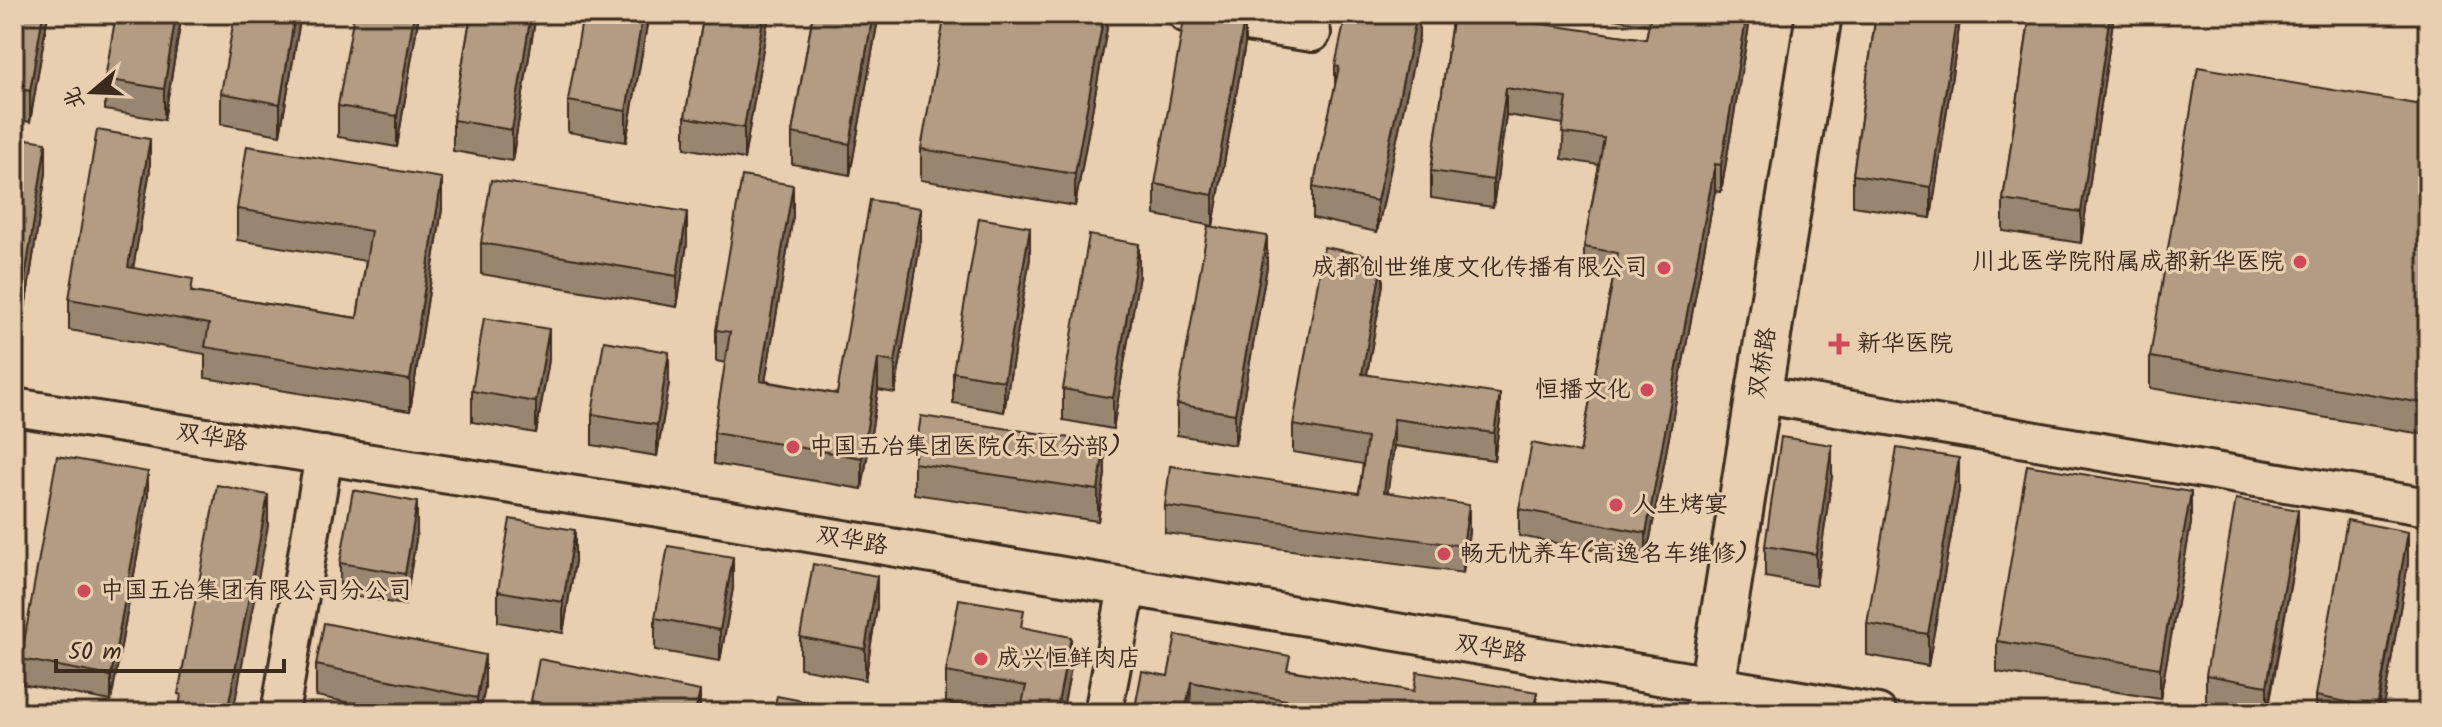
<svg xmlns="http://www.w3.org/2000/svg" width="2442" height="727" font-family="Kalam,'LXGW WenKai TC',sans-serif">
<rect width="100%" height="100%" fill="#e8cfb0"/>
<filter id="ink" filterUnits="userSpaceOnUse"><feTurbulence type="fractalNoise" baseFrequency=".0125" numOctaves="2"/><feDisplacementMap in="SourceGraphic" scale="16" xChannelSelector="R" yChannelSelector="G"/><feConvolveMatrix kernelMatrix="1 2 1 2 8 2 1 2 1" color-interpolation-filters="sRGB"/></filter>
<g filter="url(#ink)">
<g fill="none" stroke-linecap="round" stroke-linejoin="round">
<defs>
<path id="minor" d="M1187,14L1312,33
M1758,394L2428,507
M14,407L659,508L1878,713
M280,713L324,455
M1103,713L1127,588"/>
<path id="major" d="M1708,713L1819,14"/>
</defs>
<use href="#minor" stroke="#3b2a1e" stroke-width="42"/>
<use href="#major" stroke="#3b2a1e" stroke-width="50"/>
<use href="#minor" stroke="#e8cfb0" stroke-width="36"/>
<use href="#major" stroke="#e8cfb0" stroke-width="44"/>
</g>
<path fill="#998671" stroke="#3b2a1e" stroke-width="2" d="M14,14H48L30,122L14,119Z
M182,14L164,120L105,110V79Z
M301,14L280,135L221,124V93Z
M419,14L397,147L338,137V106Z
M471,14H536L512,161L453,151V120Z
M649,14L626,142L568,132V101Z
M704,14H769L744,159L685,148V117Z
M813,14H879L850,175L792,164V133Z
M1107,14V28L1075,206L921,180V149Z
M1419,14V36L1377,232L1313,218V187L1335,88V66Z
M1453,14L1646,39L1649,25L1585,14H1751L1721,192L1715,191L1646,560L1519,536V509L1580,453L1613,279L1584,274V247L1599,165L1562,159L1564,124L1506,115L1493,207L1431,198V171Z
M1876,14H1961L1931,218L1853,206V175Z
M2030,14H2114L2081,243L2003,231V200Z
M1245,44L1213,226L1155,215V184Z
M2428,106V435L2150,388V357Z
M14,137L46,173L18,354L14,353Z
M150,170L133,268L193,292L357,318L366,261L237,240V209H442L410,411L205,378V354L69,330V299Z
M793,216L765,381L837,394L921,239L895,393L878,390L862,489L714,464V433L726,363L716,361V330Z
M481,243L687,244L677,307L481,274Z
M1030,258L1004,412L953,403V372Z
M1267,267L1235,445L1177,435V404Z
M1139,275L1113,429L1063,420V389Z
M1383,284L1367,374L1500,420L1494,460L1394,446L1387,493L1469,532L1463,573L1165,533V506L1359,493L1363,464L1293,452V425Z
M549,360L536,433L472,422V391Z
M669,383L657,456L592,445V414Z
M914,463L1105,474L1098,521L914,494Z
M1832,476L1816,586L1765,577V546Z
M1959,490L1928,666L1867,655V624Z
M148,497L111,701L21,684V659Z
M2191,523L2160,699L1997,672V641Z
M417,533L405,605L340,594V563Z
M2298,541L2268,713H2243L2206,706V675Z
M575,561L563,633L498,622V591Z
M2408,563L2382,713H2316V696Z
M733,588L720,661L655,650V618Z
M877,607L865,680L800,668V637Z
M1024,628L1071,668L1062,713H1004L946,703V672Z
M316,665L485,687L480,713H399L316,696Z
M1290,670L1537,713H1201L1191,711L1168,676Z
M531,701L700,713H531Z"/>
<path fill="#7d6d5c" stroke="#3b2a1e" stroke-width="2" d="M43,14H48L30,122V91Z
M176,14H182L164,120V89Z
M295,14H301L280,135V104Z
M414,14H419L397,147V116Z
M531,14H536L512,161V130Z
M643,14H649L626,142V111Z
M764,14H769L744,159V128Z
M873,14H879L850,175V144Z
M1104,14H1107V28L1075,206V174Z
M1245,14V44L1213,226V195Z
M1417,14H1419V36L1377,232V201Z
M1747,14H1751L1721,192V165Z
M1957,14H1961L1931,218V187Z
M2110,14H2114L2081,243V212Z
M1506,88V115L1493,207V180Z
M150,139V170L128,298V267Z
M46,142V173L18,354V323Z
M1715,164V191L1646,560V533Z
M442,178V209L410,411V380Z
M793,185V216L760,412V381Z
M921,208V239L895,393V362Z
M687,212V244L677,307V276Z
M1030,227V258L1004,412V381Z
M1267,236V267L1235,445V414Z
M1139,244V275L1113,429V398Z
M1383,258V284L1362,400V374Z
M549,329V360L536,433V402Z
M669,352V383L657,456V425Z
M878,359V390L862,489V458Z
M1500,394V420L1494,460V433Z
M1394,419V446L1384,519V492Z
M1105,443V474L1098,521V490Z
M1832,445V476L1816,586V554Z
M1959,458V490L1928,666V634Z
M148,472V497L111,701V676Z
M2191,492V523L2160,699V668Z
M268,495V526L233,713H227Z
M417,502V533L405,605V574Z
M1469,505V532L1463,573V546Z
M2298,510V541L2267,713V686Z
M575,530V561L563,633V602Z
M2408,532V563L2382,713H2377Z
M733,557V588L720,661V630Z
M877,576V607L865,680V649Z
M1071,637V668L1062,713H1056Z
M485,655V687L480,713H477V698Z
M1191,682L1190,713H1185Z
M700,691V713H695Z
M1537,692V713H1533Z"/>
<path fill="#b29c83" stroke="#3b2a1e" stroke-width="2" d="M14,14H43L30,91L14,88Z
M116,14H176L164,89L105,79Z
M235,14H295L280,104L221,93Z
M354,14H414L397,116L338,106Z
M471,14H531L512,130L453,120Z
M583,14H643L626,111L568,101Z
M704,14H764L744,128L685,117Z
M813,14H873L850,144L792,133Z
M945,14H1104L1075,174L921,149Z
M1185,14H1245L1213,195L1155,184Z
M1346,14H1417L1377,201L1313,187L1339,67L1335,66Z
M1453,14H1473L1646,39L1651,14H1747L1721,165L1715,164L1646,533L1519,509L1532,443L1580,453L1618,253L1584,247L1604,138L1562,133L1567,98L1506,88L1493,180L1431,171Z
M1876,14H1957L1931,187L1853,175Z
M2030,14H2110L2081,212L2003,200Z
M2198,67L2428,106V404L2150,357Z
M97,130L150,139L128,267L193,279L191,292L357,318L371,231L237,209L247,146L442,178L410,380L205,347L209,324L69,299Z
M14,137L46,142L18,323L14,322Z
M742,176L793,185L760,381L837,394L870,200L921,208L895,362L878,359L862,458L714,433L730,332L716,330Z
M491,180L687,212L677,276L481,243Z
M979,218L1030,227L1004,381L953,372Z
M1208,226L1267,236L1235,414L1177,404Z
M1089,235L1139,244L1113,398L1063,389Z
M1324,247L1383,258L1362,374L1500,394L1494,433L1394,419L1384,492L1469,505L1463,546L1165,506L1170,466L1359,493L1367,438L1293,425Z
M484,318L549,329L536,402L472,391Z
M604,341L669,352L657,425L592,414Z
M921,416L1105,443L1098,490L914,463Z
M1781,437L1832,445L1816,554L1765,546Z
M1897,448L1959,458L1928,634L1867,624Z
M57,456L148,472L111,676L21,659Z
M2027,465L2191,492L2160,668L1997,641Z
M217,485L268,495L227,713H178L181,695L178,694Z
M353,490L417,502L405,574L340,563Z
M2236,499L2298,510L2267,686L2206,675Z
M510,519L575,530L563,602L498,591Z
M2347,520L2408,532L2377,708L2316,696Z
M668,546L733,557L720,630L655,618Z
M813,564L877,576L865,649L800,637Z
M959,599L1024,610L1021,627L1071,637L1056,713H1020L1026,686L946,672Z
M324,623L485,655L477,698L316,665Z
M1176,635L1290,656L1287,670L1414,691L1417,672L1537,692L1533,713H1317L1318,706L1191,682L1185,713H1134L1142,671L1168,676Z
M539,659L700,691L695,713H593L531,701Z
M777,696L863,713H773Z
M64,710L82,713H64Z"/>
</g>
<g fill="#d1495b" stroke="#e8cfb0" stroke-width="3">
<circle cx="2300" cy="262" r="8"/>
<circle cx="1664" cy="268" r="8"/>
<path d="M1835 332h8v8h8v8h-8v8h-8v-8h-8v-8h8z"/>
<circle cx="1647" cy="390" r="8"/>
<circle cx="793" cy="447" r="8"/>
<circle cx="1616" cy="505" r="8"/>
<circle cx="1444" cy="554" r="8"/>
<circle cx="84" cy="591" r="8"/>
<circle cx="981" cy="659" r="8"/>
</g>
<g text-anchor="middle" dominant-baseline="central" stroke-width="6" stroke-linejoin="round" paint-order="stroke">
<g font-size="24" fill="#3b2a1e" stroke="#e8cfb0" text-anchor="start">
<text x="2284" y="262" text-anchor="end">川北医学院附属成都新华医院</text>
<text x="1648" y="268" text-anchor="end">成都创世维度文化传播有限公司</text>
<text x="1857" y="344">新华医院</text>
<text x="1631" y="390" text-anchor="end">恒播文化</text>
<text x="809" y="447">中国五冶集团医院(东区分部)</text>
<text x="1632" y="505">人生烤宴</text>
<text x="1460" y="554">畅无忧养车(高逸名车维修)</text>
<text x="100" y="591">中国五冶集团有限公司分公司</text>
<text x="997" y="659">成兴恒鲜肉店</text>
</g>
<g font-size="24" fill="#3b2a1e" stroke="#e8cfb0">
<text transform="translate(1763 363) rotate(-81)">双桥路</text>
<text transform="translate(212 438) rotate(9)">双华路</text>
<text transform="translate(852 541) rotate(10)">双华路</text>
<text transform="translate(1491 649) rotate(9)">双华路</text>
</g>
</g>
<rect width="2442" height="727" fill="none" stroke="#e8cfb0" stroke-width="48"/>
<rect x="24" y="24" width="2394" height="679" fill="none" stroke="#3b2a1e" stroke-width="3" filter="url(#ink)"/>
<g transform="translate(92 92) rotate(251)" stroke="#e8cfb0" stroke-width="6" paint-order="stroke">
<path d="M0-6L14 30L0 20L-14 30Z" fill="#3b2a1e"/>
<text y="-12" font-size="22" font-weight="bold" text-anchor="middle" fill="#3b2a1e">北</text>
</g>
<path d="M56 659v12h228v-12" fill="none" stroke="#3b2a1e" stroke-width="4"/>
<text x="68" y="659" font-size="24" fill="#3b2a1e" stroke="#e8cfb0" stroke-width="6" paint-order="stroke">50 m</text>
</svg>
